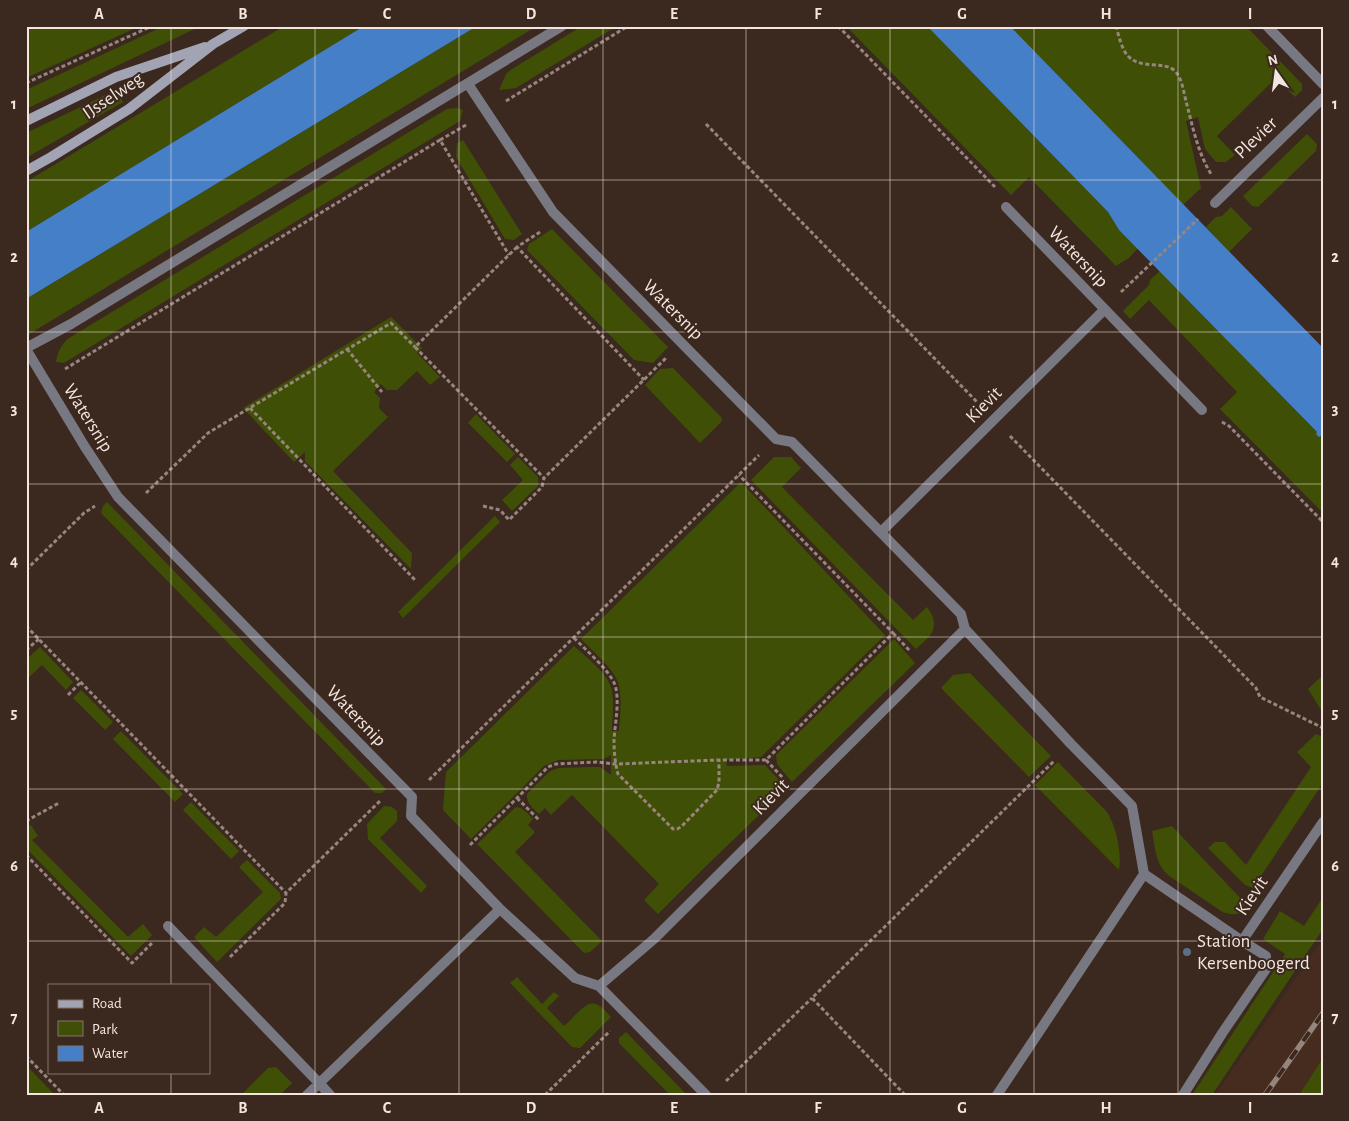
<svg xmlns="http://www.w3.org/2000/svg" width="1349" height="1121" font-family="'Alegreya Sans',sans-serif">
<rect width="100%" height="100%" fill="#3b281e"/>
<path fill="#462c1f" d="M1323,939V1058L1299,1095H1215Z"/>
<path fill="#404f06" d="M26,26H140L26,78Z
M164,26H201L26,109V90Z
M284,26H364L26,232V182Z
M477,26H537L26,336V299Z
M582,26H617L516,88L499,90L506,74L512,69Z
M846,26H927L1108,212L1119,230L1138,248L1129,258L1116,266L1029,177L1011,195Z
M1010,26H1246L1302,84V90L1295,97L1276,78L1217,136L1235,155L1226,162H1216L1205,149L1198,117L1186,121L1201,188L1183,205Z
M116,90L123,102L26,158V133Z
M457,108L463,110L460,121L64,363L56,362C58,351 61,345 69,338L437,115L447,109Z
M1307,134L1317,144L1316,151L1258,207L1252,206L1243,196Z
M463,140L522,234L514,240L505,239L456,157L457,143Z
M1231,207L1252,229L1229,252L1206,227L1216,217L1222,216Z
M552,229L668,347L653,363L634,360L527,250L529,244Z
M1160,271L1318,433L1316,434L1323,438V513L1220,409L1237,392L1149,300L1130,319L1123,311L1149,285L1150,280Z
M391,317L422,348L417,353L440,377L430,385L417,371L397,390H387L381,384L374,392L380,398L379,408L388,417L333,471L412,553L411,569L305,461V452L294,462L243,408Z
M673,368L721,417L722,421L700,443L645,385L660,369Z
M476,414L515,454L507,462L468,423Z
M518,457L538,477V486L512,511L502,500L523,480L510,465Z
M774,457H791L801,468L782,487L913,620L927,607C942,627 931,636 916,649L751,480Z
M741,482L885,635L761,757L726,760L727,766L765,765L787,788L704,868L658,914L644,900L659,884L572,795L551,815L545,808L539,814C533,808 526,803 527,794L550,771L559,768L591,767H600L611,775V755L603,759L558,760L544,766L471,839L443,810L446,772L574,646C586,657 606,672 611,687C615,700 612,718 612,731H619C620,715 623,695 617,680C611,666 592,651 581,639Z
M107,502L386,789L382,793H375L101,513L103,506Z
M495,516L500,522L403,618L398,612Z
M894,639L915,663L792,782L777,764L776,755Z
M40,647L73,682L66,690L42,665L26,680V660Z
M970,673L1051,756L1029,777L941,688L953,675Z
M1323,675V713L1308,689Z
M81,690L113,722L105,730L73,698Z
M121,731L183,794L175,802L113,739Z
M1316,734L1323,737V783L1253,888L1245,885L1208,848L1215,842H1225L1246,865L1311,767L1297,752Z
M1058,762L1107,812C1116,826 1122,853 1119,870L1035,785Z
M191,802L239,851L231,859L183,810Z
M384,806L392,807L397,811V821L380,838L427,886L421,893L368,839L367,824Z
M516,807C523,807 529,815 533,819L528,825L535,832L515,852L602,941L590,952L584,953L477,844Z
M31,825L38,836L32,840L128,937L143,924L152,935L131,956L26,848V828Z
M1172,826L1244,902V912C1235,915 1229,915 1221,911L1168,875C1155,864 1155,846 1152,831Z
M247,860L280,893L281,899L217,962L194,937L204,927L216,937L263,892L239,867Z
M1323,897V929L1212,1095H1192L1285,954L1263,939L1280,911L1304,926Z
M517,977L542,1004L554,992L559,996L547,1008L564,1026C572,1020 585,1000 596,1004C602,1006 607,1013 611,1017L580,1048L572,1047L510,983Z
M626,1032L687,1095H670L619,1043V1038Z
M1323,1058V1095H1299Z
M26,1065L55,1095H26Z
M276,1067L292,1083L280,1095H241L268,1068Z"/>
<path fill="#457fc8" d="M364,26H477L26,299V232Z
M927,26H1010L1323,348V438L1321,436L1319,437L1316,434L1317,432L1119,230L1108,212Z"/>
<g fill="none" stroke-linecap="round" stroke-linejoin="round">
<path stroke="#97867e" stroke-width="3" stroke-dasharray="4 2.5" stroke-linecap="butt" d="M838,26L995,187
M1116,26C1118,33 1120,42 1123,48C1134,74 1164,58 1176,72C1183,81 1184,95 1187,105C1193,128 1198,153 1211,174
M26,83L152,26
M506,101L628,26
M706,124L978,403
M466,125L440,140L509,255
M540,232L517,247L644,380
M517,247L415,347L544,478
M1121,292L1198,219
M347,349L382,392
M65,369L440,140
M250,408L416,581
M1222,422L1229,426L1323,522
M1010,436L1256,688L1260,697L1323,728
M146,493L208,433L391,323L415,347
M483,506L500,510L509,520L542,487L544,478L666,358
M26,570L84,513L95,506
M26,626L286,893
M893,633L910,651
M574,638C585,649 610,671 615,685C620,701 615,723 614,740C614,751 615,763 618,774L673,829H677L681,827L717,790L719,782V760
M26,650L39,639
M68,695L81,682
M766,760L783,778
M429,780L759,455
M517,798L539,820
M26,821L59,803
M470,845L548,767L556,764L596,762L616,764L719,760H766L893,633L739,475
M26,855L132,963L152,943
M230,957L285,903L286,893L381,800
M26,1056L64,1095
M726,1081L812,998
M545,1095L610,1031
M905,1095L812,998L1055,760"/>
<path stroke="#787882" stroke-width="10" d="M319,1083L330,1095
M1183,1095L1223,1032L1266,969V956L1242,941"/>
<path stroke="#787882" stroke-width="10" d="M1267,26L1323,84
M468,84L553,212L776,439L792,442L961,614L965,629L1071,744L1132,806L1144,874L997,1095
M1215,203L1323,98
M1006,207L1202,410
M26,348L71,324L562,26
M26,349L85,447L118,497L412,797L411,816L500,909L307,1095
M881,532L1104,310
M1144,874L1242,941L1323,822
M500,909L575,978L599,986L706,1095
M168,926L319,1083
M599,986L654,939L965,629"/>
<path stroke="#a2a3b3" stroke-width="10" d="M26,121L116,77L205,47
M26,171L51,157L129,109L213,44L244,26"/>
<defs>
<path id="rail" d="M1265,1095L1323,1013"/>
</defs>
<use href="#rail" stroke="#96857d" stroke-width="5.5"/>
<use href="#rail" stroke="#3b281e" stroke-width="4" stroke-dasharray="11" stroke-linecap="butt"/>
</g>
<path fill="none" stroke="#f3e5df" stroke-width="1" stroke-opacity="0.55" d="M171,26V985M315,26V1095M459,26V1095M603,26V1095M746,26V1095M890,26V1095M1034,26V1095M1178,26V1095M26,180H1323M26,332H1323M26,484H1323M26,637H1323M26,789H1323M26,941H1323M171,1072V1095"/>
<circle fill="#5c6f8a" stroke="#3b281e" stroke-width="2" cx="1187" cy="952" r="5"/>
<g text-anchor="middle" dominant-baseline="central" stroke-width="4" stroke-linejoin="round" paint-order="stroke">
<g font-size="19" fill="#f3e5df" stroke="#3b281e">
<text transform="translate(113 96) rotate(-34)">IJsselweg</text>
<text transform="translate(1256 138) rotate(-44)">Plevier</text>
<text transform="translate(1078 257) rotate(46)">Watersnip</text>
<text transform="translate(673 310) rotate(45)">Watersnip</text>
<text transform="translate(984 405) rotate(-45)">Kievit</text>
<text transform="translate(88 418) rotate(58)">Watersnip</text>
<text transform="translate(356 716) rotate(46)">Watersnip</text>
<text transform="translate(771 797) rotate(-45)">Kievit</text>
<text transform="translate(1252 896) rotate(-56)">Kievit</text>
</g>
<g font-size="19" fill="#f3e5df" stroke="#3b281e" text-anchor="start">
<text x="1197" y="941">Station<tspan x="1197" dy="22">Kersenboogerd</tspan></text>
</g>
</g>
<rect width="1349" height="1121" fill="none" stroke="#3b281e" stroke-width="55"/>
<rect x="48" y="984" width="162" height="90" fill="#3b281e" stroke="#85746b"/>
<rect x="58" y="1000" width="25" height="8" fill="#a2a3b3" stroke="#85746b"/>
<text x="92" y="1008" font-size="15" fill="#f3e5df">Road</text>
<rect x="58" y="1021" width="25" height="15" fill="#404f06" stroke="#85746b"/>
<text x="92" y="1034" font-size="15" fill="#f3e5df">Park</text>
<rect x="58" y="1046" width="25" height="15" fill="#457fc8" stroke="#85746b"/>
<text x="92" y="1058" font-size="15" fill="#f3e5df">Water</text>
<g transform="translate(1276 72) rotate(346)" stroke="#3b281e" stroke-width="4" paint-order="stroke">
<path d="M0-4L9 19L0 12L-9 19Z" fill="#f3e5df"/>
<text y="-8" font-size="14" font-weight="bold" text-anchor="middle" fill="#f3e5df">N</text>
</g>
<rect x="28" y="28" width="1294" height="1066" fill="none" stroke="#f3e5df" stroke-width="2"/>
<g font-size="16" text-anchor="middle" font-weight="bold" fill="#f3e5df">
<text x="99" y="19">A</text>
<text x="243" y="19">B</text>
<text x="387" y="19">C</text>
<text x="531" y="19">D</text>
<text x="674" y="19">E</text>
<text x="818" y="19">F</text>
<text x="962" y="19">G</text>
<text x="1106" y="19">H</text>
<text x="1250" y="19">I</text>
<text x="14" y="109">1</text>
<text x="1335" y="109">1</text>
<text x="14" y="262">2</text>
<text x="1335" y="262">2</text>
<text x="14" y="414">3</text>
<text x="1335" y="414">3</text>
<text x="14" y="566">4</text>
<text x="1335" y="566">4</text>
<text x="14" y="718">5</text>
<text x="1335" y="718">5</text>
<text x="14" y="871">6</text>
<text x="1335" y="871">6</text>
<text x="14" y="1023">7</text>
<text x="1335" y="1023">7</text>
<text x="99" y="1113">A</text>
<text x="243" y="1113">B</text>
<text x="387" y="1113">C</text>
<text x="531" y="1113">D</text>
<text x="674" y="1113">E</text>
<text x="818" y="1113">F</text>
<text x="962" y="1113">G</text>
<text x="1106" y="1113">H</text>
<text x="1250" y="1113">I</text>
</g>
</svg>
